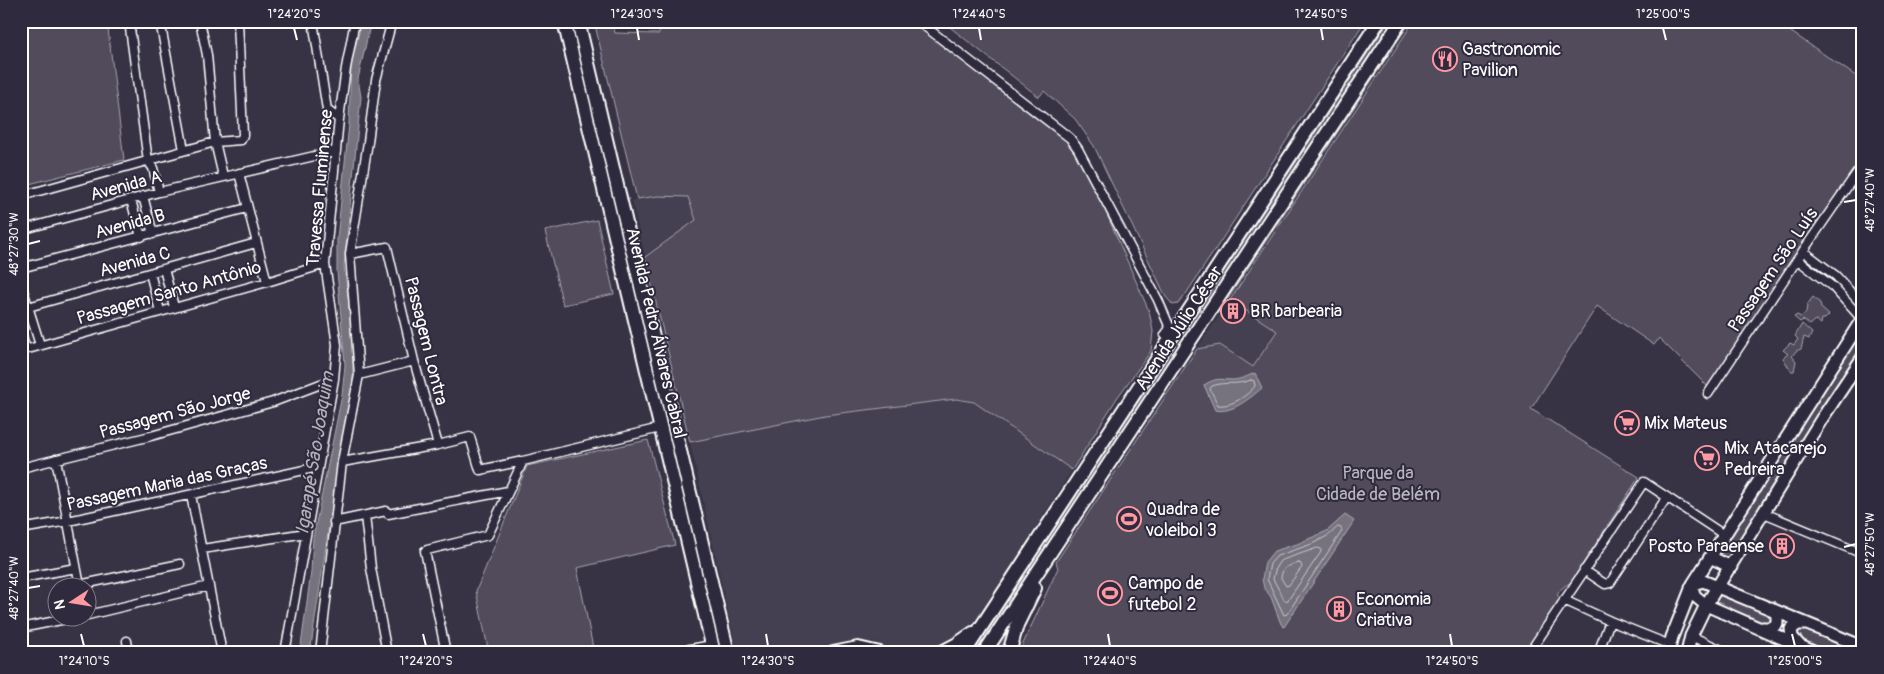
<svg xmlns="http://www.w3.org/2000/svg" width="1884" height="674" font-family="Pangolin,sans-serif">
<rect width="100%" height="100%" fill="#373345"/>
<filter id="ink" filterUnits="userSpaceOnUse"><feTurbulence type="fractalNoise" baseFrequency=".02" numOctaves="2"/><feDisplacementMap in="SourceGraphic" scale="10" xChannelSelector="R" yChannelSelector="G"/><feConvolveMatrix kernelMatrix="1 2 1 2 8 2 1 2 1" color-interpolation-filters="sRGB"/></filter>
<g filter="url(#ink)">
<path fill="#444051" d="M658,196L688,197L696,221L645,257L632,201L637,199Z
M1230,300L1277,330L1253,367L1220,345L1197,349Z
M956,399L974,402L1072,470L984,609L965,633L941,647L918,652L896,653L875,642L838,645L824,653H737L690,442L825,415Z"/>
<path fill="#514c5c" stroke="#a8a6ae" d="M21,21H107L124,160L21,186Z
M594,21H612L615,33L659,34L662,21H914L1062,135L1084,162L1149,311L1153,331L1151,351L1117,398L1072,470L974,402L956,399L825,415L690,442L645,257L696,220L688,197L658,196L637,199Z
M942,21H1365L1184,297L1178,304L1173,305L1166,297L1094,146L1075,119L1044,91L1039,97Z
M1389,21H1394L1185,339L1181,337Z
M1408,21H1411L1228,299L1226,297Z
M1414,21H1775L1863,81V159L1790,266L1711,390L1659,338L1654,345L1597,306L1531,409L1639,477L1571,582L1562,588L1557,595L1560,598L1525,653H1022V646L1058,568L1056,562L1197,349L1220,345L1253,367L1277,331L1230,300Z
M597,220L614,294L563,305L545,231Z
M1813,297L1820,303L1821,308L1829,315L1825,319H1822L1821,324L1815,320L1809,325L1803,320L1800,322L1794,317L1797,315L1801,317L1806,313L1807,305Z
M1802,324L1812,333L1809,339L1804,337L1801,349L1796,351L1792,356L1796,361L1794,371H1791L1783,358L1788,354L1783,350L1790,343L1794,345L1798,339L1795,336Z
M1863,331V354L1730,564L1717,557Z
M1171,352L1175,354L979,652L975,650Z
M648,440L675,545L577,568L594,653H489L476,591L527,466Z
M1720,593L1770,614L1772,624L1761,625L1714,602Z
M1010,626L1007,653H992Z
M1799,627L1863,651V653H1825L1799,642L1795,628Z"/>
<path fill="#76737f" stroke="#adabb2" d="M362,21H371L358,79L361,97L344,266L353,336V386L344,426L310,653H300L311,572L313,538L342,395L345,365L337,271V239L349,124L351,64Z
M1803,256L1833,277L1859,307L1857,309L1831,280L1801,260Z
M1255,373L1262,388C1250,398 1232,414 1215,410L1204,385C1216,378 1218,379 1231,380C1240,380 1248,376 1255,373Z
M1345,515L1354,521L1284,627L1281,624L1271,597L1264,588L1262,579L1265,562L1274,551L1297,544L1327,531Z"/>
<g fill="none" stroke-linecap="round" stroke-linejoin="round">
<path stroke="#c8c7cc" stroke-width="1" d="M1251,380L1254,381L1255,386C1247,396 1231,407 1218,405L1210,389L1212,386C1225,381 1236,386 1251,380Z
M1338,527L1341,528L1342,531L1287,614L1284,615L1267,579L1270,564L1277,556L1312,544L1329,535Z
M1318,548L1321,549V552L1288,600L1285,601L1273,579L1276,567L1280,561Z
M1299,563L1301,564L1302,567L1289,585L1286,586L1281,578C1282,566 1289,566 1299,563Z"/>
<defs>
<path id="street" d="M129,21L148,161L153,168L159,192
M160,21L184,150
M200,21L207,55L215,142L223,176
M313,21L327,110L339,119
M918,21L1070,138L1078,149L1158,300L1170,328L1165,335
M239,173L267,282
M21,196L215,142L241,140L243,135L238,21
M143,196L153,234
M131,200L141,237
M21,230L159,192L336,151
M1803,251L1836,276L1863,306
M350,254L387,247L414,361L438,445
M1798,260L1833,287L1862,319
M21,268L247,208
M164,269L174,307
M150,273L160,311
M21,284L40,345
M21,309L256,243
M21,333L26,349
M21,351L267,282L325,264
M359,375L414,361
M1708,394L1803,251L1863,164
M56,459L80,586
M342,462L438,445L470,437L480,470L523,461L660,428
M21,468L151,436L273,402L334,379
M191,495L222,653
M1764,513L1863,554
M365,516L371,568L387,653
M334,522L386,511L388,514L508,491
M21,529L68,521L318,467
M202,549L306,533
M1584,570L1605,584L1610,583L1667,497
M21,578L76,568
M79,585L180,564
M1564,600L1610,621L1670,645
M88,615L209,586
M21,628L81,616
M1691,636L1728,653
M127,641L129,653
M685,650L712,645
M285,653L334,379L337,345L325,264L339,119L346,68L355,21
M320,653L342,462L359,375L350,254L368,142L376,80L392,21
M446,653L425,551L427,550L488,535L523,461
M1529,653L1644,482L1724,535
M1598,653L1610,621"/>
<path id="secondary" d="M1710,557L1731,567
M1693,584L1703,581L1863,647
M1691,587L1695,596L1706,605L1816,653
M1762,628H1771L1777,624V615L1771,608
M1799,645L1792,637L1791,629L1798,624H1806
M1668,653L1672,637L1693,584L1863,318
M1687,653L1691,636L1706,605L1821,420L1863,357"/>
<path id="primary" d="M564,21L714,653
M578,21L728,653
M833,653L858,648L880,653
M940,653L957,644L973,633
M964,653L1379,21
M984,653L1401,21
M1009,653L1017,625L1035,588"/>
</defs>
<use href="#street" stroke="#fff" stroke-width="11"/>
<use href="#secondary" stroke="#fff" stroke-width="15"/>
<use href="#primary" stroke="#fff" stroke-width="16"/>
<use href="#street" stroke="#2f2a3d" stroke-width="8"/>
<use href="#secondary" stroke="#2f2a3d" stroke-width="11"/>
<use href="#primary" stroke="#2f2a3d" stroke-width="12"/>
</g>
</g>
<path fill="none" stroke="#fff" stroke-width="2" d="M294,28L297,40M637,28L639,40M979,28L981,40M1321,28L1323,40M1663,28L1666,40M1844,202L1856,200M28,244L40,241M1844,547L1856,544M28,588L40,586M81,634L84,646M423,634L426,646M766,634L768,646M1108,634L1110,646M1450,634L1452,646M1792,634L1795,646"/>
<defs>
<symbol id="restaurant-ring" viewBox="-11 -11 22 22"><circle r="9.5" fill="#2f2a3d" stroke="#ff9aa2" stroke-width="1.5"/><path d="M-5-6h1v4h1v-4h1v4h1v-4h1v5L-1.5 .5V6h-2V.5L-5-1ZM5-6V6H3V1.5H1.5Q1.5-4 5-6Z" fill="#ff9aa2"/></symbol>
<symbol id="building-ring" viewBox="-11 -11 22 22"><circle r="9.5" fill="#2f2a3d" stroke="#ff9aa2" stroke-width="1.5"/><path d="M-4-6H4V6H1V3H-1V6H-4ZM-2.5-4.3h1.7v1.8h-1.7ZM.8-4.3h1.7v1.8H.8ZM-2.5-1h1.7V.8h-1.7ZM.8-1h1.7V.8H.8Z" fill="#ff9aa2"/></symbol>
<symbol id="supermarket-ring" viewBox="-11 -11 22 22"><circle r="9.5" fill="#2f2a3d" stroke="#ff9aa2" stroke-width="1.5"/><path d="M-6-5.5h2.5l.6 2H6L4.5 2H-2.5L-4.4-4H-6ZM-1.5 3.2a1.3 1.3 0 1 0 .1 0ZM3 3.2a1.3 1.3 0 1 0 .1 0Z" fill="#ff9aa2"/></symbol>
<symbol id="stadium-ring" viewBox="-11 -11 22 22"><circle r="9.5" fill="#2f2a3d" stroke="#ff9aa2" stroke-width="1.5"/><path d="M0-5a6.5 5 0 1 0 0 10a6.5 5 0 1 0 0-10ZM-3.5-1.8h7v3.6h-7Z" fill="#ff9aa2"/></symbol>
</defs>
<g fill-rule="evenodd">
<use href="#restaurant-ring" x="1431" y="45" width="28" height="28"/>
<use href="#building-ring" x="1219" y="297" width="28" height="28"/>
<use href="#supermarket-ring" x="1613" y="409" width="28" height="28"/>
<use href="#supermarket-ring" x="1693" y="444" width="28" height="28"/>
<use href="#stadium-ring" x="1115" y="505" width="28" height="28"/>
<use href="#building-ring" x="1768" y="532" width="28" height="28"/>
<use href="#stadium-ring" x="1096" y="579" width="28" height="28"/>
<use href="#building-ring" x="1325" y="595" width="28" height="28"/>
</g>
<g text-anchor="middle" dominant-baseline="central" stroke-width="4" stroke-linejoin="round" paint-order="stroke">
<g font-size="18" fill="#fff" stroke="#2f2a3d" text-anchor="start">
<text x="1462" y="49">Gastronomic<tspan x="1462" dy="21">Pavilion</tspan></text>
<text x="1250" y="311">BR barbearia</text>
<text x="1644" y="423">Mix Mateus</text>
<text x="1724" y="448">Mix Atacarejo<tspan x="1724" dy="21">Pedreira</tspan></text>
<text x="1146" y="509">Quadra de<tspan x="1146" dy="21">voleibol 3</tspan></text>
<text x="1764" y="546" text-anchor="end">Posto Paraense</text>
<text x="1128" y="583">Campo de<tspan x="1128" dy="21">futebol 2</tspan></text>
<text x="1356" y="599">Economia<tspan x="1356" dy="21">Criativa</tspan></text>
</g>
<g font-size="18" fill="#fff" stroke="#2f2a3d">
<text transform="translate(126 186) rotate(-15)">Avenida A</text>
<text transform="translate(320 188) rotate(-85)">Travessa Fluminense</text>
<text transform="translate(130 224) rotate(-15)">Avenida B</text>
<text transform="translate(135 262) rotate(-15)">Avenida C</text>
<text transform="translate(1773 270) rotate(-56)">Passagem São Luís</text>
<text transform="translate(169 293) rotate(-16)">Passagem Santo Antônio</text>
<text transform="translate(1179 328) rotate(-57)">Avenida Júlio César</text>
<text transform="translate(656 333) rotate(77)">Avenida Pedro Álvares Cabral</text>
<text transform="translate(426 341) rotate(76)">Passagem Lontra</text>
<text transform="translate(175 413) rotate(-15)">Passagem São Jorge</text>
<text transform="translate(167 484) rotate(-12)">Passagem Maria das Graças</text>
</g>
<g font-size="18" fill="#b9b7be" stroke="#2f2a3d">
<text x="1378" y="473">Parque da<tspan x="1378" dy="21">Cidade de Belém</tspan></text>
</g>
<g font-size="19" font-style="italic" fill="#b4b2b9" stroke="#2f2a3d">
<text transform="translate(315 453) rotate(-81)">Igarapé São Joaquim</text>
</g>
</g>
<rect width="1884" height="674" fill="none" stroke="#2f2a3d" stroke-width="55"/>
<g transform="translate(72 602) rotate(258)"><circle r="24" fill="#2f2a3d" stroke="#827f8b"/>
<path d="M0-4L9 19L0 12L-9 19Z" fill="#ff9aa2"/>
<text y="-8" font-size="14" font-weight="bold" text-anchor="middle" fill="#ffffff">N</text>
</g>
<rect x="28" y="28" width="1828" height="618" fill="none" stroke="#fff" stroke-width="2"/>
<g font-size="12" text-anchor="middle" fill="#fff">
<text x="294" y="18">1°24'20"S</text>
<text x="637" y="18">1°24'30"S</text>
<text x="979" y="18">1°24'40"S</text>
<text x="1321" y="18">1°24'50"S</text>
<text x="1663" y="18">1°25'00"S</text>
<text transform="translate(1870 200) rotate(-90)" y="4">48°27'40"W</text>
<text transform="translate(14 244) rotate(-90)" y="4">48°27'30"W</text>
<text transform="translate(1870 544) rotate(-90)" y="4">48°27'50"W</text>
<text transform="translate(14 588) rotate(-90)" y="4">48°27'40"W</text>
<text x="84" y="665">1°24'10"S</text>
<text x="426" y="665">1°24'20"S</text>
<text x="768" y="665">1°24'30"S</text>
<text x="1110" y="665">1°24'40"S</text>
<text x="1452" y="665">1°24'50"S</text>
<text x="1795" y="665">1°25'00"S</text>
</g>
</svg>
